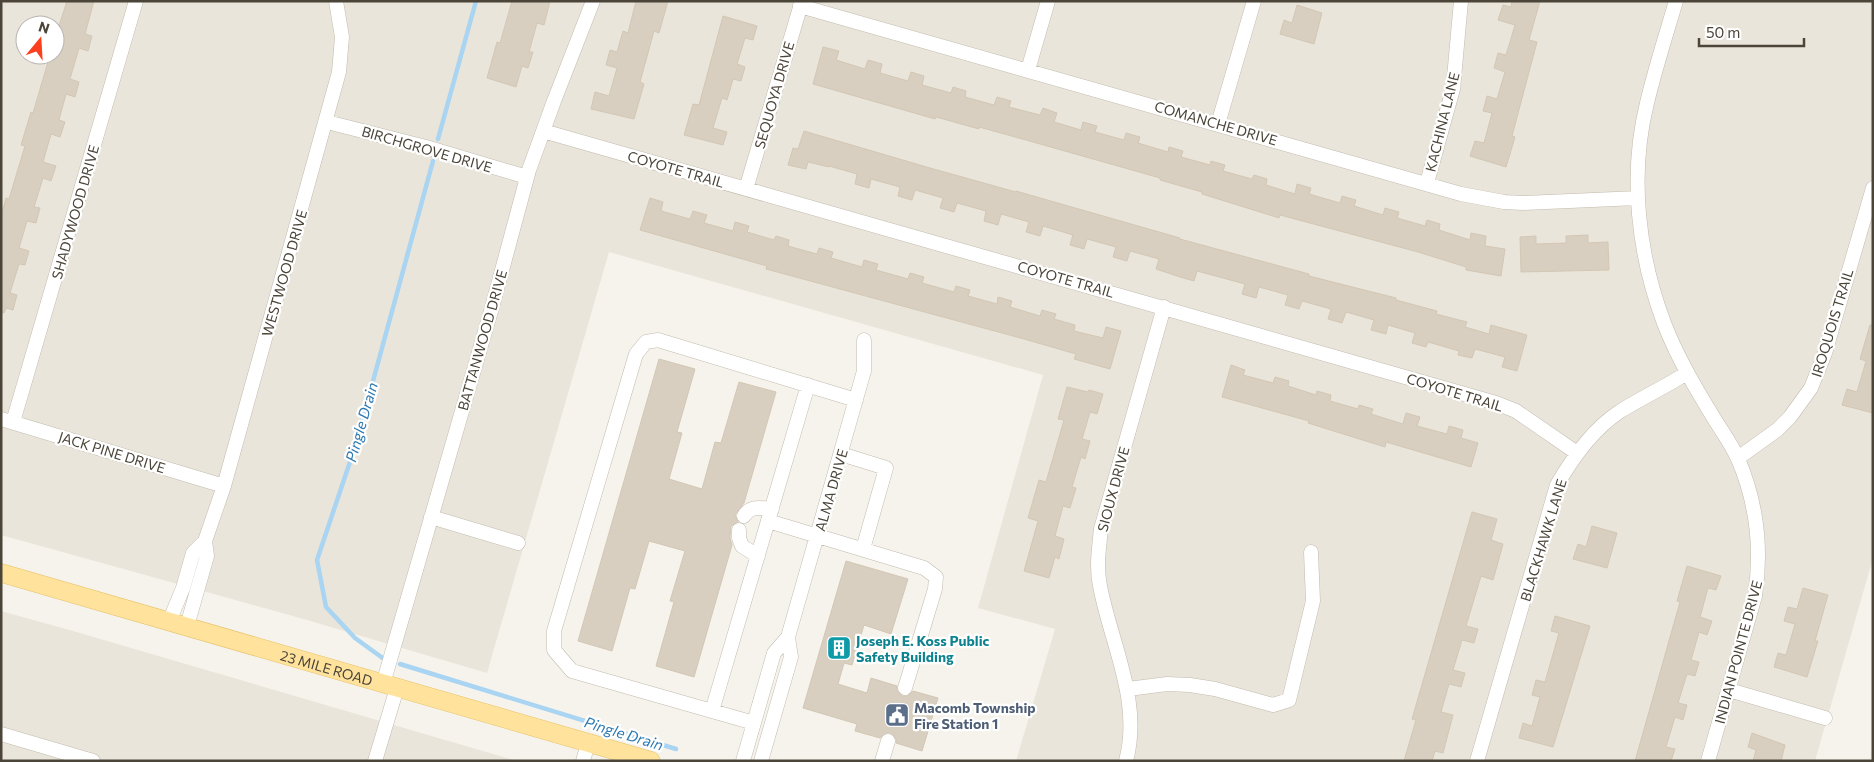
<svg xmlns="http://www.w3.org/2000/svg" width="1874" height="762" font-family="Commissioner,sans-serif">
<rect width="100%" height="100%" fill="#f6f3ec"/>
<path fill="#eae5da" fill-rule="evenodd" d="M1,1H1873V558L1815,761H1016L1055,629L978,608L1043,375L609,252L487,673L300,618L1,535ZM25,25H55V55H25Z
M1,611L73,631L517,761H1Z"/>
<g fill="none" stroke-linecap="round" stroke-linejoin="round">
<path stroke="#a9d4f2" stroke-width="4.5" d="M438,139L476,1
M384,659L355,638L326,607L317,560L355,447L433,161
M400,664L676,749"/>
</g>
<path fill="#d8cfc1" stroke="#d3c7b4" d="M67,1H94L85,34L92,36L88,51L79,48L70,79L79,82L75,97L66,94L59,120L65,122L60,137L51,134L43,162L56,166L51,181L43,178L34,207L40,208L36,223L27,221L19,248L29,251L25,265L19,264L10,293L17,295L13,310L6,308L4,313L1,312V216L6,198L9,199L25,146L21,145L31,112L33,113L50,55H55V38Z
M512,1H550L544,25L537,23L529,52H533L528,68L522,66L516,87L487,78L497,42L500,43Z
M636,1H668L659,33L654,31L640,82L644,84L634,119L591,109L595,92L609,96L617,68L606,65L610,50L617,52L623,31L628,33Z
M1512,1H1540L1529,40L1537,42L1512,136L1515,137L1506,167L1470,156L1475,141L1484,143L1492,113L1483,111L1487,96L1497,99L1505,72L1494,68L1498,53L1506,55L1515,25L1498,20L1503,5L1511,7Z
M1297,5L1322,13L1314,44L1280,34L1284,20L1292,23Z
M723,16L757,26L753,40L745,38L737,64L745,67L741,81L733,79L727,100L722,98L713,128L727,132L723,145L684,135L693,104L699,105Z
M823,47L839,51L836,60L865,69L868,60L882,64L880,73L908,81L911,72L924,76L922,85L951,93L953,87L966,91L965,97L994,105L997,97L1011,101L1009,107L1040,115L1043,108L1057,113L1054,122L1081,130L1083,122L1097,126L1095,132L1124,140L1126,133L1140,137L1138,143L1168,152L1169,147L1183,151L1181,157L1210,165L1211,161L1225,165L1223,171L1252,179L1254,175L1267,179L1266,185L1295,194L1297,184L1311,188L1309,194L1340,203L1342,196L1356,200L1354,206L1383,215L1385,208L1399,212L1397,218L1425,226L1427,220L1440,224L1439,230L1470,240L1471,233L1486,236L1485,246L1505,249L1501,276L1466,270V267L1418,252L1280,215L1279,218L1202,194V192L1160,180V178L1033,142L979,127V129L936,117L935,119L813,84Z
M804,131L930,168L1016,192V191L1180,238V239L1309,274V276L1396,298V300L1437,311L1436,314L1467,322L1465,327L1489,334L1491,325L1527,335L1517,371L1502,367L1505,357L1475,349L1472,358L1458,355L1459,351L1428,342L1426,347L1412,343L1415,333L1388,325L1386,334L1371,330L1374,320L1346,312L1342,323L1328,319L1331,309L1302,301L1299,309L1285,305L1288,295L1259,287L1256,298L1242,294L1245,284L1197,271L1194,281L1180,277L1156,269L1159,259L1130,251L1127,261L1113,257L1116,247L1087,239L1084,249L1070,245L1073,235L1043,226L1040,236L1026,232L1029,222L1001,214L998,225L984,221L986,211L957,203L954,212L940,208L943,198L915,190L912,200L898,196L900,187L871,179L869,188L855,184L857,174L829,166V167L808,162L806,169L788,165L793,148L798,149Z
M650,198L663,202L661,211L690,219L693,211L707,215L704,223L733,231L735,222L749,226L747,232L774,240L776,236L789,240L788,246L817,254L819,248L833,252L831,258L862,267L864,260L878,264L876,270L908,279L910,273L924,277L922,283L954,292L956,286L970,290L968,296L997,304L998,297L1012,301L1010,307L1040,316L1042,310L1056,314L1054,319L1075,325L1074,331L1103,338L1106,327L1121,331L1110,369L1074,359L1076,354L1024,339L766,269L767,266L640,230Z
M1588,235V243L1608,242L1609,270L1521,272L1520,237L1536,236V244L1566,243V236Z
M1870,325H1873V413L1842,405L1847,389L1857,392L1866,361L1860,359Z
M659,359L695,369L677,432L682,433L669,479L702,489L715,442L721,443L739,382L776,392L744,503L735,515L738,522L731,526L730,538L732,545L694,677L656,666L674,602L670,601L685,551L649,541L635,589L630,588L612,651L578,641Z
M1231,365L1245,370L1243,375L1273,383L1275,377L1289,381L1288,386L1316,395L1317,391L1331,395L1330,401L1358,409L1359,405L1373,409L1371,414L1403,424L1406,413L1420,417L1417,426L1447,434L1449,426L1463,430L1461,438L1478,443L1471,467L1386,442L1385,447L1308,423L1309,421L1222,397Z
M1067,387L1088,392L1089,390L1103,394L1097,414L1090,412L1082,439L1090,441L1085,459L1081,457L1072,487L1076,488L1070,508L1063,506L1055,536L1064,539L1059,559L1055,557L1049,578L1024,571L1038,521L1028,518L1039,480L1046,482L1064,420L1058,419Z
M1472,512L1497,519L1491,540L1503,544L1497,566L1493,580L1481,576L1466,626L1478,629L1474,643L1462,640L1453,670L1465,673L1461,687L1449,684L1441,712L1453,715L1443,753L1435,751L1432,761H1404L1416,720L1412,719Z
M1592,526L1617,533L1607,568L1573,559L1578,544L1586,547Z
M846,561L908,579L891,634L864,625L852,665L844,663L838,684L867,693L871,678L897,686V690L902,696H907L913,691L938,698L922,751L896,743V739L891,733H886L880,738L855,731L857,724L803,708Z
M1687,566L1721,576L1716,590L1708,588L1700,617L1712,621L1707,635L1699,632L1691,660L1699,662L1695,676L1687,674L1678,703L1687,705L1683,720L1675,717L1666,747L1675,749L1671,761H1635L1680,602L1677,601Z
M1803,588L1828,595L1815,641H1818L1807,677L1774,667L1778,653L1786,655L1795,624L1784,621L1788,607L1797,609Z
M1555,616L1590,626L1553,747L1519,738L1523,723L1532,726L1540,697L1532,695L1536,680L1545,682L1559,633L1551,631Z
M1752,733L1785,745L1781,761H1753L1756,750L1748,747Z"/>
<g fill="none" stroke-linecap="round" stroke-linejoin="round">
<defs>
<path id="minor" d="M1676,1C1666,35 1655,69 1647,103C1629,175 1638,254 1664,323C1677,357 1696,389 1715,420C1723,433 1732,445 1738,459C1757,503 1762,549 1755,596L1708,761
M800,6L1461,194L1504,202L1522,203L1638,198
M1028,70L1048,1
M327,122L426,147L527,177
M1218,124L1254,1
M543,131L1496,403L1516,411L1577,453
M1427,183L1453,89L1461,1
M746,189L802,1
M1,419L224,486
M13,422L136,1
M841,454L886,468L863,549
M1738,458L1777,430L1790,417L1811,388L1825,353L1873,188
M744,516C750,505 761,508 772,509
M431,517L518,543
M768,521L924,568L936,577L935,589L905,688
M739,530V538L742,546L758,556
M169,622L183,588L193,553L205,541
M187,626L207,556L205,541L224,486L339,72L342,37L336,1
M383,684L491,311L529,170L554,101L593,1
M1128,689L1167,684L1190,685L1215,689L1273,705L1289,700L1313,601L1311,552
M1729,690L1825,718
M712,711L808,385
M754,723L572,671L554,650V631L636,354L646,342L658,340L856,400
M1,734L93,761
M375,761L397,688
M583,761L588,743
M743,761L774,653L788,637
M761,761L791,657L788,637L864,371V340
M882,761L888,741
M1126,761C1142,701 1111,644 1100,586C1096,567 1099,548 1101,529L1164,307
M1477,761L1557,485C1573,457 1592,430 1619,412C1641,398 1665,387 1687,373"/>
<g id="major">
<path id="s1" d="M1,573L651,761"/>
</g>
</defs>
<use href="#minor" stroke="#c2bbae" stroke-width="15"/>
<use href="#major" stroke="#e6c16a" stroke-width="19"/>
<use href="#minor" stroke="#fff" stroke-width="14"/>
<use href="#major" stroke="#ffe39c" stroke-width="18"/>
</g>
<defs>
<symbol id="building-square" viewBox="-11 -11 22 22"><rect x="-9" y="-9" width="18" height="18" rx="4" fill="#0f9aa8" stroke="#fff"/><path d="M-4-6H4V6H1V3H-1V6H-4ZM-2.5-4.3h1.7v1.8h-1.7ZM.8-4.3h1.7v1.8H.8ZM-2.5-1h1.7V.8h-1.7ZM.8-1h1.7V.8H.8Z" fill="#fff"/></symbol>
<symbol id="civic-square" viewBox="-11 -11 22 22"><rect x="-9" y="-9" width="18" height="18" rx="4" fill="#5c6f8a" stroke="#fff"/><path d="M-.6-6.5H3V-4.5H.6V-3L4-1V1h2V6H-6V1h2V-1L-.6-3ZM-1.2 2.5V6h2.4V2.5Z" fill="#fff"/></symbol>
</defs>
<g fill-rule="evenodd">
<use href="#building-square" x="825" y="634" width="28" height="28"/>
<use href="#civic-square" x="883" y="701" width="28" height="28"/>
</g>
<g text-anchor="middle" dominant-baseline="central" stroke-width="4.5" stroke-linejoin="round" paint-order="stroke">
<g font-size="14" fill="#4b4439" stroke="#fff">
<text transform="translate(774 95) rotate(-74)">SEQUOYA DRIVE</text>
<text transform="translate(1442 122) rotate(-76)">KACHINA LANE</text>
<text transform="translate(1216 123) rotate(16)">COMANCHE DRIVE</text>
<text transform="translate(427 149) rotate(16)">BIRCHGROVE DRIVE</text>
<text transform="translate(676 169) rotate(16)">COYOTE TRAIL</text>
<text transform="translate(75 212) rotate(-74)">SHADYWOOD DRIVE</text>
<text transform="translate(284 273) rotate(-74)">WESTWOOD DRIVE</text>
<text transform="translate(1066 279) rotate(16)">COYOTE TRAIL</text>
<text transform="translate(1832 323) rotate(-73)">IROQUOIS TRAIL</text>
<text transform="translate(482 340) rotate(-74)">BATTANWOOD DRIVE</text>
<text transform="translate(1455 392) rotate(17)">COYOTE TRAIL</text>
<text transform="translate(112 452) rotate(17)">JACK PINE DRIVE</text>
<text transform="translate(1113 489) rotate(-75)">SIOUX DRIVE</text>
<text transform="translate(831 490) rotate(-74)">ALMA DRIVE</text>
<text transform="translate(1543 540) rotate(-73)">BLACKHAWK LANE</text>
<text transform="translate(1738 652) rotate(-75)">INDIAN POINTE DRIVE</text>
<text stroke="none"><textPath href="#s1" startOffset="339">23 MILE ROAD</textPath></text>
</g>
<g font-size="14" font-weight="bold" fill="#0d838f" stroke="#fff" text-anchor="start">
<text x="856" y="640">Joseph E. Koss Public<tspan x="856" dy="16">Safety Building</tspan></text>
</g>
<g font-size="14" font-weight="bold" fill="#4e5e75" stroke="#fff" text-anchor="start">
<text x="914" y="707">Macomb Township<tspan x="914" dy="16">Fire Station 1</tspan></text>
</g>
<g font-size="15" font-style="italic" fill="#2e7ab2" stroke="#fff">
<text transform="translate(361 422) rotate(-74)">Pingle Drain</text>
<text transform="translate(624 733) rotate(17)">Pingle Drain</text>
</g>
</g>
<rect width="1874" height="762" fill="none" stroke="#4b4439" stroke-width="5"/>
<g transform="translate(40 40) rotate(18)"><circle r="24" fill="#ffffff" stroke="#b7b4b0"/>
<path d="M0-4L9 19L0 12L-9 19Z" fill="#fc3f1d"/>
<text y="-8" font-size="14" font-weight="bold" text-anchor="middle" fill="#4b4439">N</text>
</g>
<path d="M1699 38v8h105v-8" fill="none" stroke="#4b4439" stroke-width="2.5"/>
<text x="1706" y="38" font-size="15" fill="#4b4439" stroke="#ffffff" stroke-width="4" paint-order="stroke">50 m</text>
</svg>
